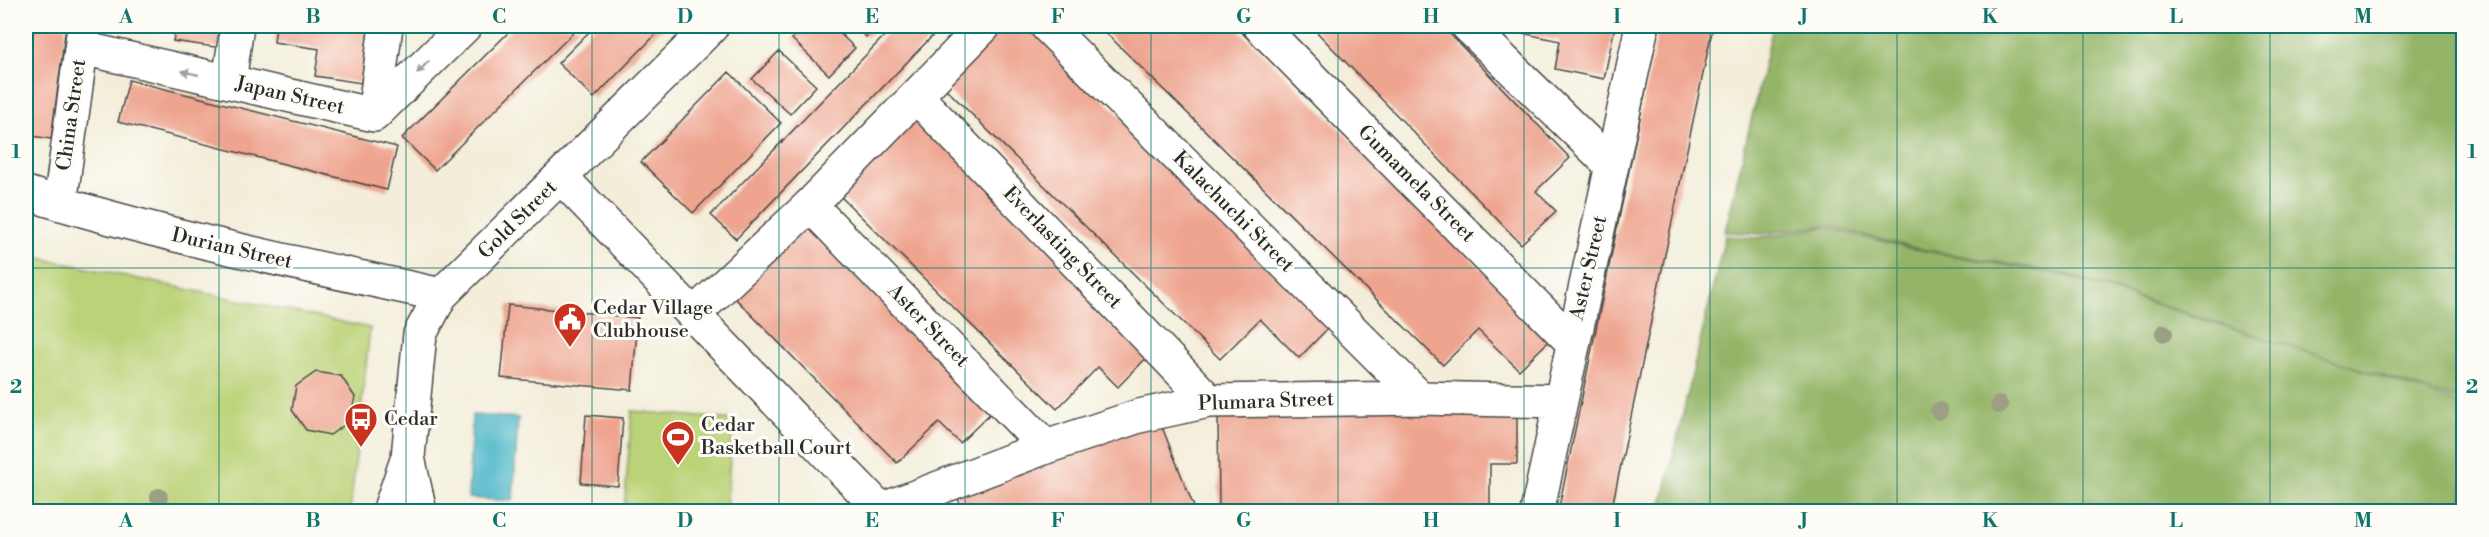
<svg xmlns="http://www.w3.org/2000/svg" width="2489" height="537" font-family="'Libre Bodoni',serif">
<rect width="100%" height="100%" fill="#fdfcf7"/>
<filter id="ink" filterUnits="userSpaceOnUse"><feTurbulence type="fractalNoise" baseFrequency=".0167" numOctaves="2"/><feDisplacementMap in="SourceGraphic" scale="12" xChannelSelector="R" yChannelSelector="G"/><feConvolveMatrix kernelMatrix="1 2 1 2 8 2 1 2 1" color-interpolation-filters="sRGB"/></filter>
<filter id="wash" filterUnits="userSpaceOnUse"><feTurbulence type="fractalNoise" baseFrequency=".008" numOctaves="4" result="noise"/><feDisplacementMap in="SourceGraphic" scale="24" xChannelSelector="R" yChannelSelector="G"/><feGaussianBlur stdDeviation="1.35" result="paint"/><feColorMatrix in="noise" values="0 0 0 0 0 0 0 0 0 0 0 0 0 0 0 0 0 1.4 0 .05"/><feComposite in="paint" operator="in"/></filter>
<g filter="url(#wash)">
<rect width="100%" height="100%" fill="#f3edd9"/>
<path fill="#bbd378" stroke="#737f52" stroke-width="1.5" d="M26,255L370,328L350,511L26,512Z
M632,411L733,420L726,511H624Z"/>
<path fill="#94b568" stroke="#60704a" stroke-width="1.5" d="M1773,26H2463V402L2065,274L1915,248L1826,225L1762,234L1725,232Z
M1824,227L1914,249L2063,275L2339,362L2463,405V509H2278L2267,512L1660,511L1725,236L1757,238Z"/>
<path fill="#4ab5c7" stroke="#3a7079" stroke-width="1.5" d="M472,415L518,418L513,501L468,498Z"/>
<g id="blocks">
<path fill="#eea48f" d="M34,26H66L51,139L26,135V89Z
M176,26H226L222,48L173,41Z
M276,26H369L361,83L315,76L319,49L274,42Z
M515,26H580L435,170L402,138Z
M595,26H664L594,98L558,63Z
M805,26H832L855,48L829,75L792,39Z
M854,26H877L866,37Z
M894,26H942L736,239L711,215Z
M1005,26H1029L1332,324L1299,358L1260,319L1220,359L944,87Z
M1099,26H1235L1552,338L1519,370L1478,330L1443,365Z
M1311,26H1442L1570,158L1536,191L1556,211L1521,244Z
M1508,26H1615L1604,79L1555,69L1560,41L1508,30Z
M1659,26H1713L1611,512H1558Z
M779,51L816,86L790,114L752,79Z
M729,72L781,123L693,213L641,162Z
M129,80L397,147L387,190L118,122Z
M915,113L1155,349L1118,387L1098,367L1057,409L836,192Z
M814,220L998,406L960,443L939,423L897,463L734,297Z
M508,305L638,318L632,390L501,378Z
M316,372L341,376L355,397L350,421L330,435L306,430L292,410L296,386Z
M1218,407H1517V464H1490V512H1219Z
M586,415L623,418L618,486L581,483Z
M1158,417L1196,512H963L957,495Z"/>
</g>
</g>
<g filter="url(#ink)">
<use href="#blocks" fill-opacity="0" stroke="#494845" stroke-width="1.5"/>
<g fill="none" stroke-linecap="round" stroke-linejoin="round">
<defs>
<path id="street" d="M1047,26L1420,398
M1260,26L1573,343
M1468,26L1612,166
M82,48L374,115L465,26
M229,82L237,26
M916,96L1209,401
M374,115L386,26
M561,177L883,512
M26,193C162,236 301,264 441,295
M60,204L84,27
M810,205L1046,447
M694,314L810,205L984,26
M408,457L420,512
M881,510L1046,447L1139,416L1209,401L1420,398L1561,401
M389,512L408,457L420,334L441,295L712,26
M1537,512L1642,26"/>
</defs>
<use href="#street" stroke="#494845" stroke-width="36"/>
<use href="#street" stroke="#fff" stroke-width="33"/>
</g>
<g fill="#9d9e86">
<circle cx="2164" cy="333" r="9"/>
<circle cx="1999" cy="405" r="9"/>
<circle cx="1939" cy="411" r="9"/>
<circle cx="159" cy="497" r="9"/>
</g>
<defs><path id="oneway-solid" d="M-6-.8H1V-3.2L6.5 0L1 3.2V.8H-6Z" transform="scale(1.5)"/></defs>
<g fill="#a0a0a0">
<use href="#oneway-solid" transform="translate(423 67) rotate(135)"/>
<use href="#oneway-solid" transform="translate(190 73) rotate(-167)"/>
</g>
</g>
<path fill="none" stroke="#0f766e" stroke-width="1.5" stroke-opacity="0.55" d="M219,26V512M406,26V512M592,26V512M779,26V512M965,26V512M1151,26V512M1338,26V512M1524,26V512M1710,26V512M1897,26V512M2083,26V512M2270,26V512M26,268H2464"/>
<defs>
<symbol id="civic-pin" viewBox="-11 -11 22 30"><path d="M0 17L-7.5 6A9.5 9.5 0 1 1 7.5 6Z" fill="#c8321e" stroke="#fdfcf7"/><path d="M-.6-6.5H3V-4.5H.6V-3L4-1V1h2V6H-6V1h2V-1L-.6-3ZM-1.2 2.5V6h2.4V2.5Z" fill="#fff"/></symbol>
<symbol id="bus-pin" viewBox="-11 -11 22 30"><path d="M0 17L-7.5 6A9.5 9.5 0 1 1 7.5 6Z" fill="#c8321e" stroke="#fdfcf7"/><path d="M-5-6H5V4H4V6H2V4H-2V6H-4V4H-5ZM-3.5-4V0h7V-4ZM-3.5 1.2v1.5H-2V1.2ZM2 1.2v1.5H3.5V1.2Z" fill="#fff"/></symbol>
<symbol id="stadium-pin" viewBox="-11 -11 22 30"><path d="M0 17L-7.5 6A9.5 9.5 0 1 1 7.5 6Z" fill="#c8321e" stroke="#fdfcf7"/><path d="M0-5a6.5 5 0 1 0 0 10a6.5 5 0 1 0 0-10ZM-3.5-1.8h7v3.6h-7Z" fill="#fff"/></symbol>
</defs>
<g fill-rule="evenodd">
<use href="#civic-pin" x="551" y="300" width="38" height="52"/>
<use href="#bus-pin" x="342" y="400" width="38" height="52"/>
<use href="#stadium-pin" x="659" y="418" width="38" height="52"/>
</g>
<g text-anchor="middle" dominant-baseline="central" stroke-width="6" stroke-linejoin="round" paint-order="stroke">
<g font-size="20" fill="#2b2b2b" stroke="#fdfcf7">
<text transform="translate(290 96) rotate(13)">Japan Street</text>
<text transform="translate(72 115) rotate(-82)">China Street</text>
<text transform="translate(1416 184) rotate(45)">Gumamela Street</text>
<text transform="translate(1233 212) rotate(45)">Kalachuchi Street</text>
<text transform="translate(518 220) rotate(-45)">Gold Street</text>
<text transform="translate(1062 248) rotate(46)">Everlasting Street</text>
<text transform="translate(232 249) rotate(13)">Durian Street</text>
<text transform="translate(1589 268) rotate(-77)">Aster Street</text>
<text transform="translate(928 326) rotate(46)">Aster Street</text>
<text transform="translate(1266 402) rotate(-2)">Plumara Street</text>
</g>
<g font-size="20" fill="#2b2b2b" stroke="#fdfcf7" text-anchor="start">
<text x="593" y="308">Cedar Village<tspan x="593" dy="23">Clubhouse</tspan></text>
<text x="384" y="419">Cedar</text>
<text x="701" y="425">Cedar<tspan x="701" dy="23">Basketball Court</tspan></text>
</g>
</g>
<rect width="2489" height="537" fill="none" stroke="#fdfcf7" stroke-width="66"/>
<rect x="33" y="33" width="2423" height="471" fill="none" stroke="#0f766e" stroke-width="2"/>
<g font-size="20" text-anchor="middle" font-weight="bold" fill="#0f766e">
<text x="126" y="23">A</text>
<text x="313" y="23">B</text>
<text x="499" y="23">C</text>
<text x="685" y="23">D</text>
<text x="872" y="23">E</text>
<text x="1058" y="23">F</text>
<text x="1244" y="23">G</text>
<text x="1431" y="23">H</text>
<text x="1617" y="23">I</text>
<text x="1804" y="23">J</text>
<text x="1990" y="23">K</text>
<text x="2176" y="23">L</text>
<text x="2363" y="23">M</text>
<text x="16" y="158">1</text>
<text x="2472" y="158">1</text>
<text x="16" y="393">2</text>
<text x="2472" y="393">2</text>
<text x="126" y="527">A</text>
<text x="313" y="527">B</text>
<text x="499" y="527">C</text>
<text x="685" y="527">D</text>
<text x="872" y="527">E</text>
<text x="1058" y="527">F</text>
<text x="1244" y="527">G</text>
<text x="1431" y="527">H</text>
<text x="1617" y="527">I</text>
<text x="1804" y="527">J</text>
<text x="1990" y="527">K</text>
<text x="2176" y="527">L</text>
<text x="2363" y="527">M</text>
</g>
</svg>
